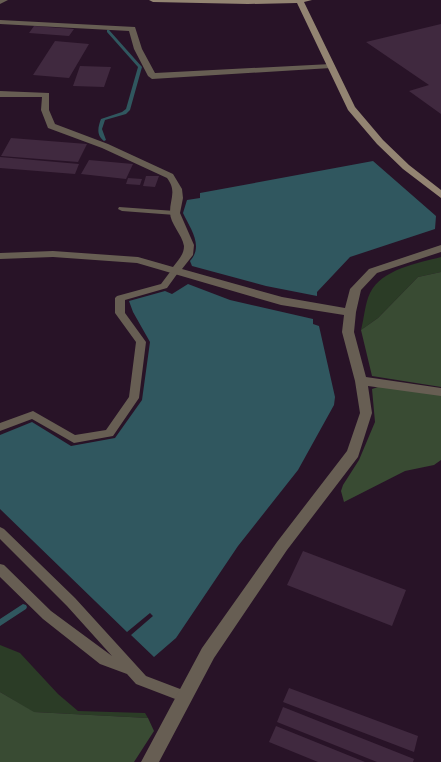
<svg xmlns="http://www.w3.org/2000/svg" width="441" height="762" font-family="Inter,sans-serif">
<rect width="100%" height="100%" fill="#281327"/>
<path fill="#2b3c26" d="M441,257V272L418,277L378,318L361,330C364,319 365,303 370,293C382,269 418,263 441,257Z
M0,645L20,653L58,694L78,711L145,713L148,718L33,712L0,692Z"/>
<path fill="#394b33" d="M441,272V387L372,376L361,330L378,318L418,277Z
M381,386L441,395V460L434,465L405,471L344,502L341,491L343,485L359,460L375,422L372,389Z
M0,692L34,712L148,718L154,731L134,762H0Z"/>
<path fill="#30575f" d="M373,161L436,216L435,229L350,257L317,292V296L266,286L192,266L190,261C204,246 190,228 183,213L187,200L200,198V193Z
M188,284L230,300L313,319V324L319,326L335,397L334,405L298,470L238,546L176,638L154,657L131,635L153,616L150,613L127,632L0,509V435L32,422L71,446L115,438L142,400L150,342L133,312L129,301L165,291L172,294Z"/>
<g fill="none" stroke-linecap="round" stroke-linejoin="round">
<path fill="#30575f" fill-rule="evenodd" d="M107,30H109L142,67L130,110L126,114L105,120L102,129L106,140L104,141C96,135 98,127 101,119L122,112L126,109L138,67L107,32Z
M23,604L26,605L27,607L26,609L0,626V619Z"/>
</g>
<path fill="#40293f" d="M441,24V114L409,91L429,85L366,42Z
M34,26L74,29L69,36L29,33Z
M55,41L89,44L69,78L33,75Z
M80,66L111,67L104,87L73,86Z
M11,138L87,144L78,162L1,156Z
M0,157L79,164L75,174L0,168Z
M89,160L133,164L126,179L81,174Z
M146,176H159L155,187L143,186Z
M128,178L142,179L140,185L126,184Z
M303,551L406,590L392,626L287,585Z
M289,688L418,736L414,752L283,702Z
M283,707L414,759L413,762H377L277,722Z
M276,726L365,762H318L269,742Z"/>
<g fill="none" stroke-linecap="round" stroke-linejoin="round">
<path fill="#675e53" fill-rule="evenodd" d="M119,207L175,211L179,213L175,215L122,211L118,209Z
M176,267L180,270L167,288L125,300V313L146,342L139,398L113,436L74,443L32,419L0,431V423L33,411L75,435L106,430L129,397L136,342L115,313V298L117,296L161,284L173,268Z
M0,527L4,529L75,598L146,676L188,692L190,696L188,700L183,702L136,684L127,674L100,664L43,619L0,577V564L4,565L51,611L112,656L67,606L0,539Z"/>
<path fill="#675e53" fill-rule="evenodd" d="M0,0H8L0,4Z
M0,20L135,27L142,49L155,73L331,64L335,66L331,68L152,79L148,76L134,49L129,31L0,24Z
M0,91L49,93V110L55,124L108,144L173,174L182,189L183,198L180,213L194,245L193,255L182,269L282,297L345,308L350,289L369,269L441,245V252L377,273L361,290L356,312L354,332L366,377L441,388V396L368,386L372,413L358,457L287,550L214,658L159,762H141L202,648L277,542L347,451L360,413L355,381L342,332L344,315L281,305L137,263L53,257L0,259V253L53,251L138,257L173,267C178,260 184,255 184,246C182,234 170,224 170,212C170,199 177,191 167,178L102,148L48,128L41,110L42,97H0Z"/>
<path fill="#938472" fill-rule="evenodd" d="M149,0H312L304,2L355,107L383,140L409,165L441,190V198L403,169L377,144L348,110L297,3L248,4L153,2Z"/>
</g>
</svg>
